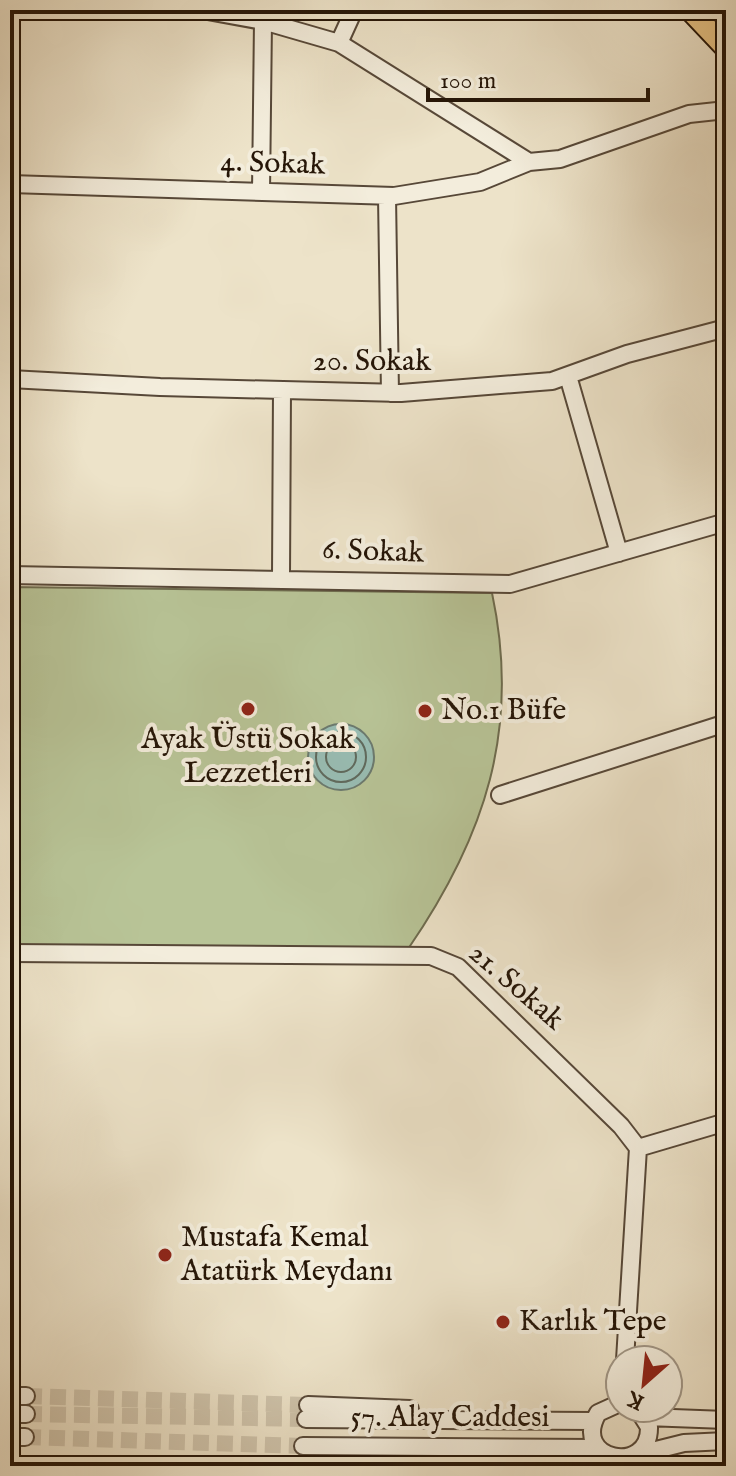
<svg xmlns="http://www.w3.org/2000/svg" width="736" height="1476" font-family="'IM FELL English',serif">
<rect width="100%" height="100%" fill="#ede3c9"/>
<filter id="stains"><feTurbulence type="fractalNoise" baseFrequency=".0025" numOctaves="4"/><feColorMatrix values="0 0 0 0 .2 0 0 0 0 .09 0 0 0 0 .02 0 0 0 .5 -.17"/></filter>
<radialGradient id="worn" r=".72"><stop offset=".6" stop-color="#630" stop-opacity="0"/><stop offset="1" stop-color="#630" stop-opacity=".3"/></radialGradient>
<path fill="#b8c497" stroke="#6e6c4f" stroke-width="2" d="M10,587L492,593C521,729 485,837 408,949L10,946Z"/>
<path fill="#99beb5" stroke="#6b7a6f" stroke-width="2" d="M308 757a33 33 0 1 1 66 0a33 33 0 1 1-66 0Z"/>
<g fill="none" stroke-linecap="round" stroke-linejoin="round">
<path stroke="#5f6a5e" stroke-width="2" d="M316 757a25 25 0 1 1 50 0a25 25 0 1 1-50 0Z
M326 757a15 15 0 1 1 30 0a15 15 0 1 1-30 0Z"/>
<path stroke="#cfc4ac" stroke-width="16" stroke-dasharray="16 8" stroke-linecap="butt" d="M26,1396L308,1405
M26,1414L306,1419
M25,1437L303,1446"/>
<defs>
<path id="minor" d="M202,10L263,21L339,43L529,162
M339,43L354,10
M10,184L394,196L480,182L529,162L560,159L689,114L726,110
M261,192L263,21
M387,196L390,393
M568,376L619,553
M10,379L160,387L401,393L552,381L627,354L726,328
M10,575L510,584L726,522
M281,577L282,390
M500,795L726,723
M10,953L431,956L458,967L621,1126L638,1148L625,1360
M638,1148L726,1122
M10,1396H26
M620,1403L598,1413C570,1461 650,1476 649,1427L637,1408
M308,1405L410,1409
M10,1414H26
M646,1417L726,1420
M306,1419L593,1421
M10,1437H25
M303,1446L596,1448
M640,1454L684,1443L726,1441"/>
<path id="major" d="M690,10L726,48
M721,10L726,16"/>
</defs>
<use href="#minor" stroke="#574838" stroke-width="20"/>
<use href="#major" stroke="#251507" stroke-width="24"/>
<use href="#minor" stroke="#f3eddc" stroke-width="16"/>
<use href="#major" stroke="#e6c284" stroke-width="20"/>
</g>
<g fill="#8f2418" stroke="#f3eddc" stroke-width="3">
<circle cx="248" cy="709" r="8"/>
<circle cx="425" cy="711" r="8"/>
<circle cx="165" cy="1255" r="8"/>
<circle cx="503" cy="1322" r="8"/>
</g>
<g text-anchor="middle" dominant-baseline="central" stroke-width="8" stroke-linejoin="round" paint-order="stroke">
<g font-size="30" fill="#251507" stroke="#f3eddc">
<text transform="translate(273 164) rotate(2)">4. Sokak</text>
<text x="372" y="362">20. Sokak</text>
<text transform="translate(373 552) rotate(2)">6. Sokak</text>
<text transform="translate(516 987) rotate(41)">21. Sokak</text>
<text x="450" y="1418">57. Alay Caddesi</text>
</g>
<g font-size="30" fill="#251507" stroke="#f3eddc" text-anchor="start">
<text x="441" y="711">No.1 Büfe</text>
<text x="248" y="740" text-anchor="middle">Ayak Üstü Sokak<tspan x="248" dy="34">Lezzetleri</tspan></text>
<text x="181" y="1238">Mustafa Kemal<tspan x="181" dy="34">Atatürk Meydanı</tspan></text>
<text x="519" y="1322">Karlık Tepe</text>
</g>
</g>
<rect width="736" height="1476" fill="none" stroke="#ede3c9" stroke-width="40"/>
<rect x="12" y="12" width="712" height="1452" fill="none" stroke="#251507" stroke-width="4"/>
<rect x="20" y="20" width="696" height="1436" fill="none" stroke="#251507" stroke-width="2"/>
<g transform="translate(644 1384) rotate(207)"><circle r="38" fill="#f3eddc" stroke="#a19787" stroke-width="2"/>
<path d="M0-6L14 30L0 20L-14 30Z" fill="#8f2418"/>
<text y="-12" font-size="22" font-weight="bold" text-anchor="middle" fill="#251507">K</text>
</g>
<path d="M428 88v12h220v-12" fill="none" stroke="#251507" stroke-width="4"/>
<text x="440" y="88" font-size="24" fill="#251507" stroke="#f3eddc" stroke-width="6" paint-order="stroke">100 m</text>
<rect width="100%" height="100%" filter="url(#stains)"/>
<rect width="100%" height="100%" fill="url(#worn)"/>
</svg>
